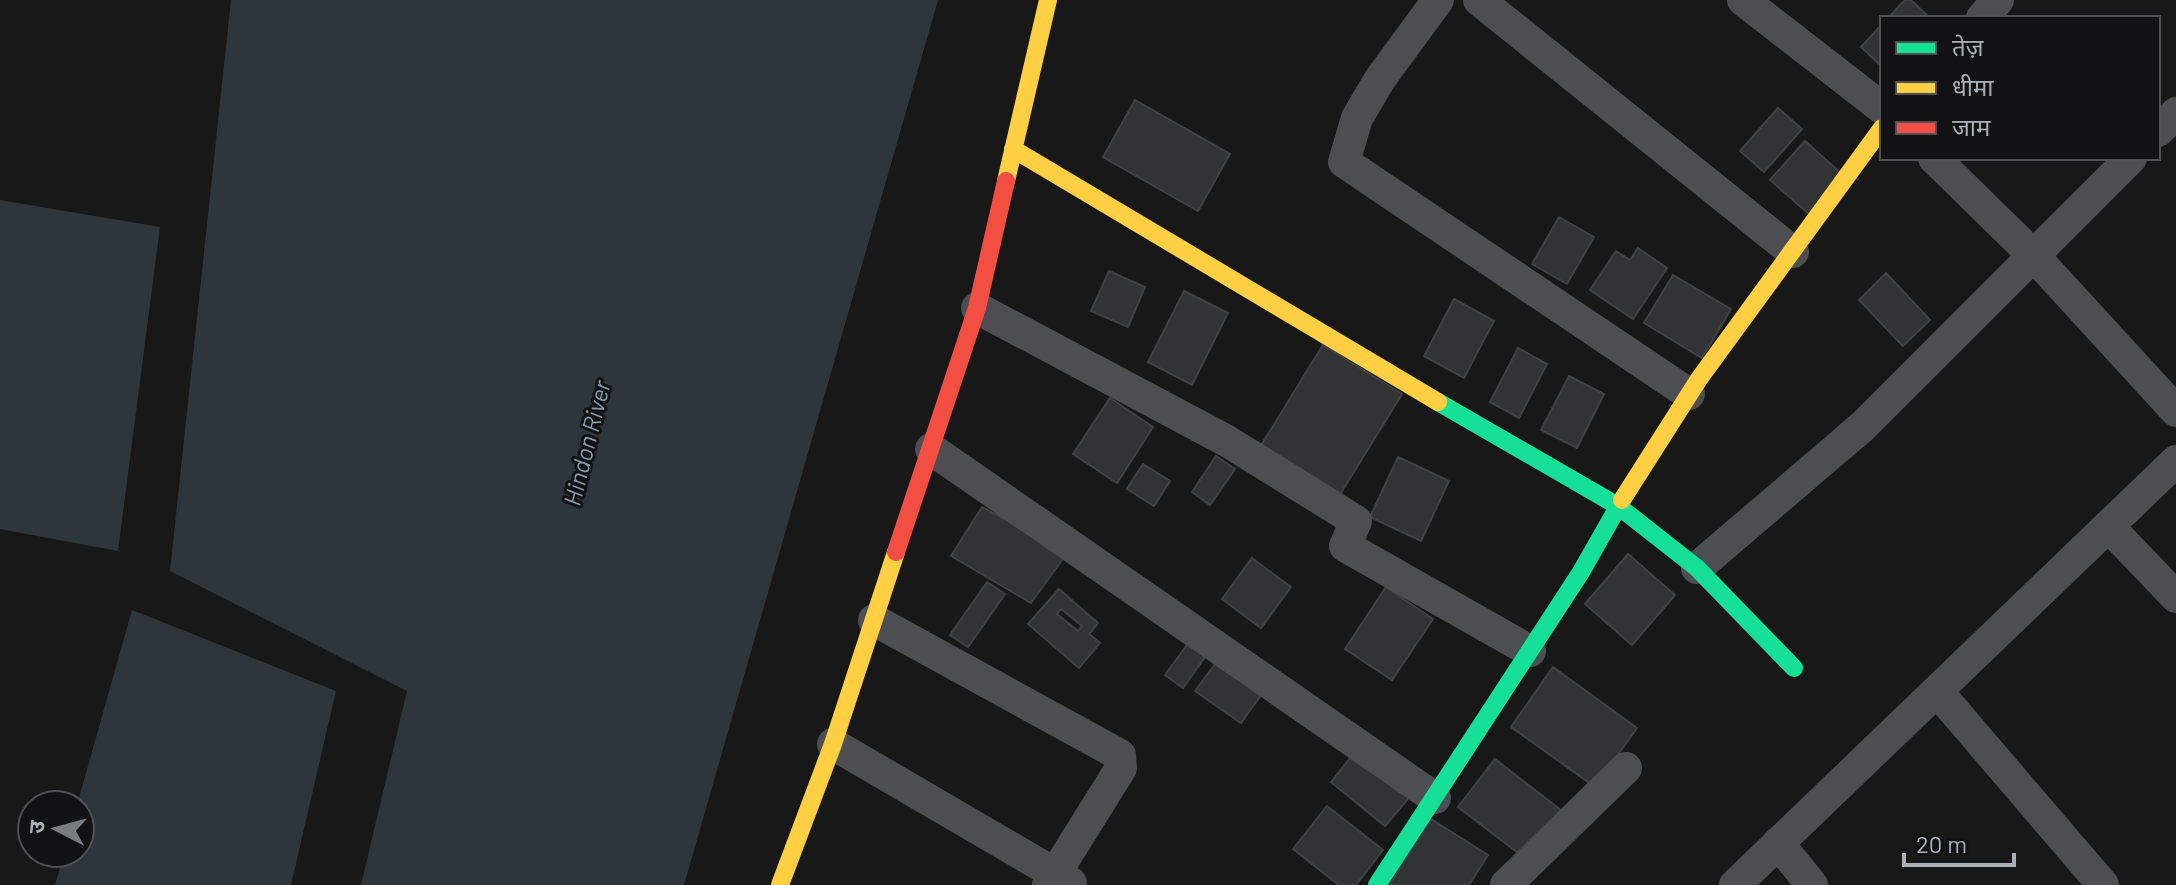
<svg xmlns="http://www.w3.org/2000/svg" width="2176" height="885" font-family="Barlow,'Noto Sans Devanagari',sans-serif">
<rect width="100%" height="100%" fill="#181818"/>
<path fill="#2f363b" d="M231,0H938L684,885H361L407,691L170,571Z
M0,200L160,227L118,551L0,529Z
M132,610L336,691L291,885H55L64,853H80L77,805Z"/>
<path fill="#323334" stroke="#414244" stroke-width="2" fill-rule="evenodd" d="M1905,0H1911L1930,18H1888Z
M1882,24V67L1861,47Z
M1135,100L1230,154L1198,211L1103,157Z
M1778,108L1802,129L1764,172L1740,151Z
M1805,141L1843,175L1809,214L1770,180Z
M1559,217L1594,237L1567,284L1532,264Z
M1638,248L1667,268L1633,319L1590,290L1616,251L1630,260Z
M1109,271L1145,287L1128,327L1091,311Z
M1886,273L1930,320L1903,346L1859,300Z
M1673,275L1731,309L1702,358L1644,323Z
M1184,291L1228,313L1192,385L1148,362Z
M1454,299L1494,321L1464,378L1424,356Z
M1323,345L1402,394L1339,496L1260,447Z
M1518,348L1547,364L1519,418L1490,402Z
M1569,376L1604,394L1577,448L1541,430Z
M1110,398L1153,427L1117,483L1073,454Z
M1216,456L1235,469L1210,505L1192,492Z
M1398,457L1449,481L1421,541L1370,517Z
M1143,464L1170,481L1154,506L1127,489Z
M982,507L1067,553L1031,603L951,556Z
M1628,554L1675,595L1632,645L1585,604Z
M1252,558L1291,587L1261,628L1222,599Z
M987,582L1005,594L968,647L950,635Z
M1386,587L1433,619L1392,680L1345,649Z
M1059,589L1098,623L1089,634L1100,643L1079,668L1028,624ZM1061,609L1082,626L1078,631L1057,614Z
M1189,642L1207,654L1183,688L1165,675Z
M1216,663L1261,695L1241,723L1195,691Z
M1553,667L1637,728L1595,787L1511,727Z
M1354,753L1409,798L1385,826L1331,782Z
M1495,759L1562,811L1526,859L1458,807Z
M1327,806L1383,850L1356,885H1339L1293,849Z
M1431,819L1488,855L1469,885H1389Z"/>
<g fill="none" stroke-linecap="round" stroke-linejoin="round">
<path stroke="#4d4e51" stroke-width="32" d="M1438,0L1380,79L1357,118L1344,162L1689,394
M1479,0L1793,252
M1743,0L1882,108
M1982,18L1998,0
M2158,131L2176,113
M1934,158L2033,255L2176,411
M977,308L1227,441L1356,521L1345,546L1530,651
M931,449L1435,798
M2108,526L2176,597
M1697,568L1863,426L2131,158
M874,620L1120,755L1121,768L1048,885
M1937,691L2103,885
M833,744L1071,883
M1778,843L1812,885
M1506,885L1626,768
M1735,885L2176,461"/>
<path stroke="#16e098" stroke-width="18" d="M1438,402L1618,506L1697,568L1794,668
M1377,885L1581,572L1622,500"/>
<path stroke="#ffcf43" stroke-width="18" d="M1013,149L1438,402
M1006,181L1048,0
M1622,500L1699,379L1882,128
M780,885L833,744L896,552"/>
<path stroke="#f24e42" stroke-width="18" d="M896,552L977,308L1006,181"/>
</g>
<g text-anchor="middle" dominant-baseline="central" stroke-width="6" stroke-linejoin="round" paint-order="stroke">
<g font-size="24" font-style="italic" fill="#859eaf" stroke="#121214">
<text transform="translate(586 443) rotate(-76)">Hindon River</text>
</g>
</g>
<rect x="1880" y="16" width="280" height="144" fill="#121214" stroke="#4f5156" stroke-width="2"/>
<rect x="1896" y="42" width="40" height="12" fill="#16e098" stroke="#4f5156" stroke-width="2"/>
<text x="1952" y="56" font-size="24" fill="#abb0b8">तेज़</text>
<rect x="1896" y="82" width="40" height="12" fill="#ffcf43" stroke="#4f5156" stroke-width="2"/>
<text x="1952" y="96" font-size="24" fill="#abb0b8">धीमा</text>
<rect x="1896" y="122" width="40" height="12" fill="#f24e42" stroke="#4f5156" stroke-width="2"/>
<text x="1952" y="136" font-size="24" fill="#abb0b8">जाम</text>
<g transform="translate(56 829) rotate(276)"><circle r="38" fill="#121214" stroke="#4f5156" stroke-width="2"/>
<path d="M0-6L14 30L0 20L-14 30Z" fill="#787b80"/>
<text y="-12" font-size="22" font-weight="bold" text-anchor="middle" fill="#abb0b8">उ</text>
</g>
<path d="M1904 853v12h110v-12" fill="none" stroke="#abb0b8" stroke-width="4"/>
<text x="1916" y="853" font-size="24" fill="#abb0b8" stroke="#121214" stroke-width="6" paint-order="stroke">20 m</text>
</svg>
